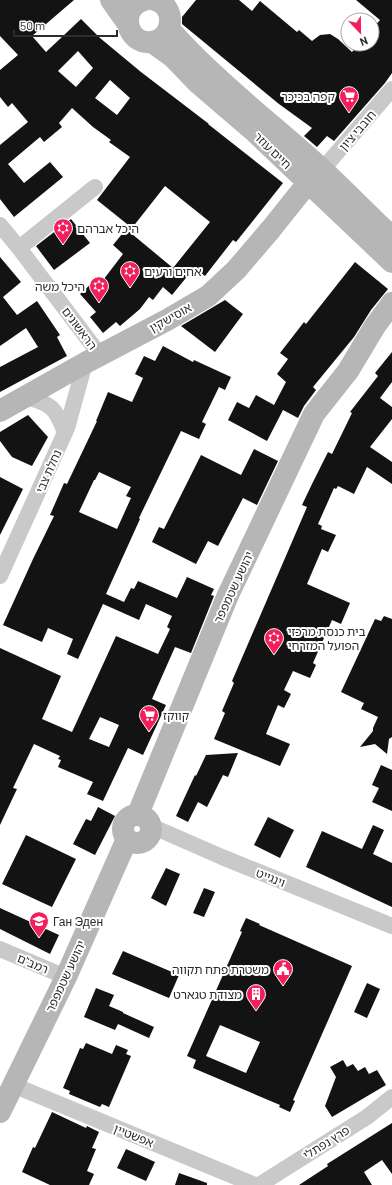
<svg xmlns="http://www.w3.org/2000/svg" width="392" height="1185" font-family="Barlow,'Noto Sans Hebrew',sans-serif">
<rect width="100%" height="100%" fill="#fff"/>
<path fill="#131313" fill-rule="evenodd" d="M0,0H74L32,36L46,52L81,19L100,38L141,72L209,124H208L283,183L236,242L233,240L205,276L194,268L172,295L163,287L153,300L149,297L140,309L120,326L116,322L103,333L90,317L96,312L80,294L92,283L97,288L123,254L113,245L126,229L173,268L210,222L165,186L132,228L97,200L130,157L109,142L111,140L93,127L72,108L59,123L62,127L44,142L40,137L8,164L24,183L50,162L63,177L14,217L0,199V145L28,122L12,103L8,107L0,97V70L18,55L0,36ZM78,51L93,68L76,87L58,71ZM110,80L130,98L117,115L95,98Z
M196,0H239L252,11L260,1L297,32L299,30L312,41L320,35L330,34L338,39L352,52L359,44H372V29L380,20L356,0H392V73L385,83L334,141L327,136L317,147L304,136L312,128L279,104L182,24V17Z
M71,219L90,243L54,270L36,246Z
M0,257L21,282L3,297L17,315L37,301L60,335L57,337L67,356L0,392V367L38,347L26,328L0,346Z
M355,262L388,289L371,310L354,337L313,387L316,390L304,406L298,418L283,410L267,441L228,420L237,402L249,408L256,395L274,405L286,382L277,374L288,359L280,353L304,322L306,324Z
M225,300L243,314L215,352L181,326Z
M163,346L193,362L194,360L231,377L225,390L219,387L202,422L206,424L199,439L181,431L139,518L140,519L106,594L124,602L131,588L134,589L138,581L177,598L187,577L214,589L211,595L214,596L191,653L175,647L152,699L166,705L143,755L128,748L103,801L87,794L93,782L58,767L61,760L58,759L60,756L34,744L13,788L17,789L0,825V648L61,676L42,719L72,732L116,636L158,654L170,629L167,627L172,616L146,604L139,620L103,604L78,659L67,654L73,639L48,628L42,642L3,625L33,559L54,516L50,515L64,483L67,484L97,421H96L108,392L132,402L143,378L135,374L144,356L155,361ZM99,472L131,487L126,496L131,498L117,529L79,512L94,480H95ZM100,717L119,725L109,747L89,739Z
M392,352V382L380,398L392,407V419L370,447L392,462V484L367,467L354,494L338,486L336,489L334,488L318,524L322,526L321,529L336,535L328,552L322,549L307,584L350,603L341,624L332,620L313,663L316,665L310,678L293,671L284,690L291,694L284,708L278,705L266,734L290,744L280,766L214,739L225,713L222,711L234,683L232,681L307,507L302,505L312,484L328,452L332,454L352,413L350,412L378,376L375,373Z
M28,415L48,437L32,466L12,457L0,441V432Z
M254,449L278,461L257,505L243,498L218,546L208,541L196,564L152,542L159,527L164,529L201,455L241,475Z
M0,477L23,489L0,535Z
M384,616L392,619V737L389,739L387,754L375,744L360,747L373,731V728L378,717L361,709L364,703L341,692L375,619L381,621Z
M238,753L228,777L223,775L207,807L198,802L188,822L176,816L195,775L196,776L206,755Z
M381,765L392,770V811L372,802L379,788L372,785Z
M98,807L115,816L95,855L73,844L86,819L91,821Z
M268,817L294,830L280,858L254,845Z
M373,825L384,830L373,854L392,863V907L306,867L322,831L362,849Z
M26,835L76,859L52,907L2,884Z
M166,868L180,874L166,906L151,898Z
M204,888L215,892L204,917L193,913Z
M0,908L59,935L50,954L0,929Z
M246,918L260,924L259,925L352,966L293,1100L295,1101L290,1112L279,1107L280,1105L193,1068L196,1060L187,1056L242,932L240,931ZM220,1025L260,1042L246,1073L206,1056Z
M123,951L179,975L169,998L112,974Z
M367,983L380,989L367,1018L354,1012Z
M96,988L114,995L109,1006L123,1012V1013L154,1027L149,1038L118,1024L115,1030L84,1017Z
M86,1043L112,1054L116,1045L128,1050L126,1054L131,1056L109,1107L102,1104L100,1107L69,1094L70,1091L63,1088L80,1048L83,1049Z
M343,1060L347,1067L353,1064L358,1071L365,1067L369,1074L377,1070L386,1085L332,1117L325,1106L336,1077L330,1067Z
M52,1112L86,1128L87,1126L99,1132L92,1148L96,1149L87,1171L94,1174L89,1185H50L22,1172L33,1147L35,1148Z
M392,1123V1174L382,1160L364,1172L372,1185H299L328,1166L327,1164Z
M126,1149L155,1162L146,1181L117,1168Z
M179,1173L207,1183V1185H175Z"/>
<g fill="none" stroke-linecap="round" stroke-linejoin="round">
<path stroke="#c9c9c9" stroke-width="16" d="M322,170L392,89
M0,225L19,248L100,355
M19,248L95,187
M25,397C51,403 56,408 65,433
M0,576L67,428L85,363
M151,826L222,857L392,926
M0,949L66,977
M13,1085L255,1185
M259,1185L367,1117L392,1097"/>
<path stroke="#b6b6b6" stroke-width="22" d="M111,0L128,24
M144,0C118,8 126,45 152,42C175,38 176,6 155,0
M169,29C210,75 259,114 306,155C336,181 363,210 392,237
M152,42L173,57L199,84L255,132L392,262
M0,411L85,363L167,320L208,296L236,270L271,229L299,194L308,183
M138,814L228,595L314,414L348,371L375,326L392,303
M123 829a14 14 0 1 1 28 0a14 14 0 1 1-28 0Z
M0,1112L66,977L127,839"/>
</g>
<defs>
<symbol id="supermarket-pin" viewBox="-11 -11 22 30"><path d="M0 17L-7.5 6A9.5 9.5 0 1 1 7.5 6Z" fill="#f31f5b" stroke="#fff"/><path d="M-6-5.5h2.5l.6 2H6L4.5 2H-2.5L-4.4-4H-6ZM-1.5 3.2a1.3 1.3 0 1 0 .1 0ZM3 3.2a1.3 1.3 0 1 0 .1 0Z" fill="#fff"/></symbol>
<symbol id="synagogue-pin" viewBox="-11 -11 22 30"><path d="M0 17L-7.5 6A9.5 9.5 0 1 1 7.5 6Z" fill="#f31f5b" stroke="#fff"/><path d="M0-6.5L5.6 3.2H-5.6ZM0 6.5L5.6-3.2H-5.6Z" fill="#fff"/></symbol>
<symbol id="school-pin" viewBox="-11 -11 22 30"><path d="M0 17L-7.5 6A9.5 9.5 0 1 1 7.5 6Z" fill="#f31f5b" stroke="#fff"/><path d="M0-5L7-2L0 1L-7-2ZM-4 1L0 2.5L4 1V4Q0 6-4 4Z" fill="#fff"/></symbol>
<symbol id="civic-pin" viewBox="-11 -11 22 30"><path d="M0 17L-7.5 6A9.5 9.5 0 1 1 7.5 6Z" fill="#f31f5b" stroke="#fff"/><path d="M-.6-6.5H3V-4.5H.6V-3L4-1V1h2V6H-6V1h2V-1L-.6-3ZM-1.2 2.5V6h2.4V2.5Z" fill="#fff"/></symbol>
<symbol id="building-pin" viewBox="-11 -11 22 30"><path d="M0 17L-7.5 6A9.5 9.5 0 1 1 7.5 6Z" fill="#f31f5b" stroke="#fff"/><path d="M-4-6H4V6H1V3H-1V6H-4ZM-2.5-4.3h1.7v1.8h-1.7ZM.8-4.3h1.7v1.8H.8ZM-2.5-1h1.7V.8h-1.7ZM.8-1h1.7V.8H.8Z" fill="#fff"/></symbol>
</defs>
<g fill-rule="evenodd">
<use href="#supermarket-pin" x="338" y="85" width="22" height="30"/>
<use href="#synagogue-pin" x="52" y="217" width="22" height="30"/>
<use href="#synagogue-pin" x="119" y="260" width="22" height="30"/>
<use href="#synagogue-pin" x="88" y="275" width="22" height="30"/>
<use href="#synagogue-pin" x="263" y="627" width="22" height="30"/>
<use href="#supermarket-pin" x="138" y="704" width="22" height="30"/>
<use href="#school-pin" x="28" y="910" width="22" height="30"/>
<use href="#civic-pin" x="272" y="958" width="22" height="30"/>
<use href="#building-pin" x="245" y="983" width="22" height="30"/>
</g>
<g text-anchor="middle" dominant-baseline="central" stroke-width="4" stroke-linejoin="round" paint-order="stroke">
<g font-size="12" fill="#2c2c2c" stroke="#fff" text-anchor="start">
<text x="335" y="96" text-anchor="end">קפה בכיכר</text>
<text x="77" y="228">היכל אברהם</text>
<text x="144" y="271">אחים ורעים</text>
<text x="85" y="286" text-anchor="end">היכל משה</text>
<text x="288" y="631">בית כנסת מרכזי<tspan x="288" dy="14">הפועל המזרחי</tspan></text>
<text x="163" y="715">קווקז</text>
<text x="53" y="921">Ган Эден</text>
<text x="269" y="969" text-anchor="end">משטרת פתח תקווה</text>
<text x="242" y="994" text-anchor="end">מצודת טגארט</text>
</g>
<g font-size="12" fill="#2c2c2c" stroke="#fff">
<text transform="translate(357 130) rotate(-49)">חובבי ציון</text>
<text transform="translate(273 150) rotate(44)">חיים עוזר</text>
<text transform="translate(170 317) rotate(-29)">אוסישקין</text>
<text transform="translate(80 328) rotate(53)">הראשונים</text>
<text transform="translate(48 471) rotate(-66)">נחלת צבי</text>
<text transform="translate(233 587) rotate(-65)">יהושע שטמפפר</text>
<text transform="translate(271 877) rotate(22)">וינגייט</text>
<text transform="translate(33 963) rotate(23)">רמב"ם</text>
<text transform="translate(65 976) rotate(-65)">יהושע שטמפפר</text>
<text transform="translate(134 1135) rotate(22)">אפשטיין</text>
<text transform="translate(326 1142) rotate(-32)">פרץ נפתלי</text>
</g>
</g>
<g transform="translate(360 32) rotate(158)"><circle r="19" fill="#ffffff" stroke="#ababab"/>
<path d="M0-3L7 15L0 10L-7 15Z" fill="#f31f5b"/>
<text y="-6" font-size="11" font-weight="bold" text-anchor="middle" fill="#2c2c2c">N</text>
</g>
<path d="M14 30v6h103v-6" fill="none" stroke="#2c2c2c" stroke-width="2"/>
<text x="20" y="30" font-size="12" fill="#2c2c2c" stroke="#ffffff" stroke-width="3" paint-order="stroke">50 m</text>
</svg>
